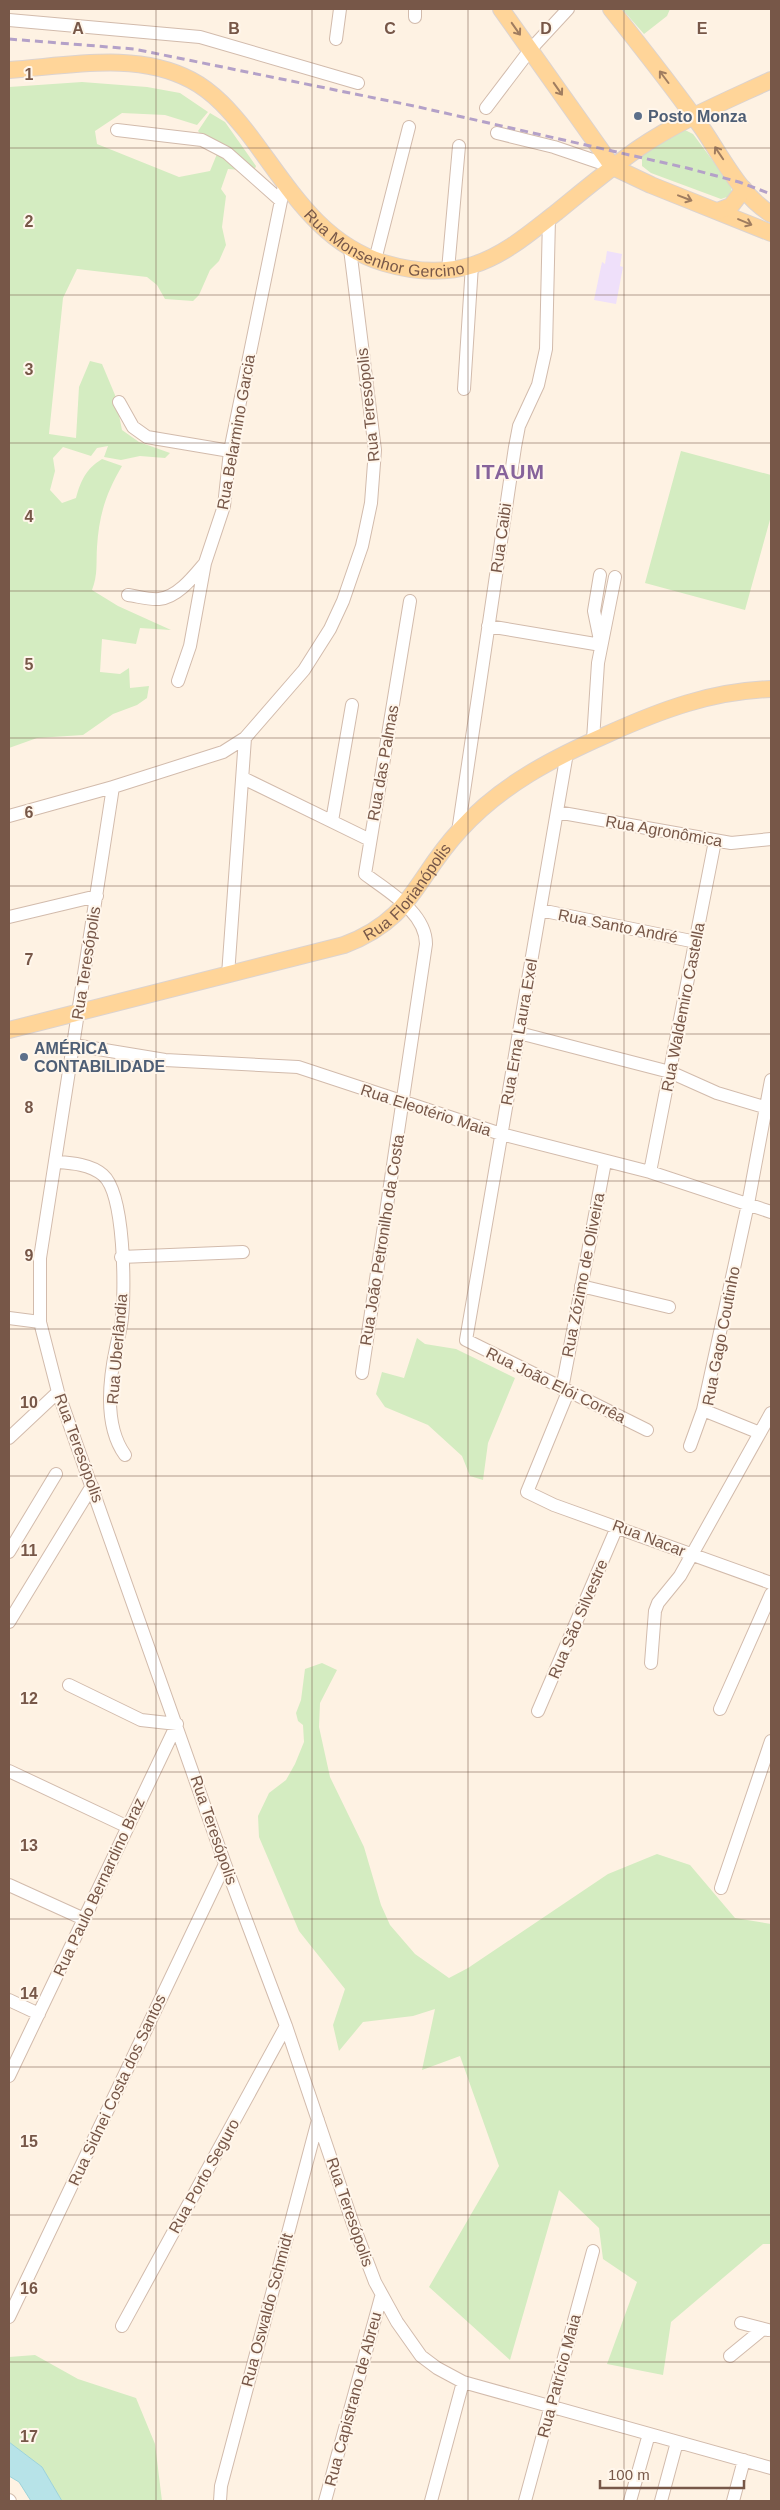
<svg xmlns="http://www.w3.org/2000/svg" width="780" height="2510" font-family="Arial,sans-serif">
<rect width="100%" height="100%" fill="#fef2e3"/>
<path fill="#efe0fa" d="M607,251L622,254L620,266L623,267L616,304L594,300L602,262L605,264Z"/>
<path fill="#d4ecc1" d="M622,9H670L667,16L644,34Z
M82,82L147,87L180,93L208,112L197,125L165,115L122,113L95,131L97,144L179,177L210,171L217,154L198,131L210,113L225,122L256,166L254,171L228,169L221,189L226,196L222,227L226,245L219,261L210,270L199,295L193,301L165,299L157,285L147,277L77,269L63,298L49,434L76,438L79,387L90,361L102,364L115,395L122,430L139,442L170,453L165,458L140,456L121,460L104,457L108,446L97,448L91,456L63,447L53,458L55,471L50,490L62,503L76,498C81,480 86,469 102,459L122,466C106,493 99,515 97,547C96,563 98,575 92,590L118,606L171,630L140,628L136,644L102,639L100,672L120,674L129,668L130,688L149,686L147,698L137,705L113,714L83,735L37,738L9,748V87Z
M683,129L693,134L730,184L732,192L730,196L721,199L651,173L642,166V155Z
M681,451L771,475V516L745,610L645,583Z
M417,1338L425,1344L456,1349L515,1378L488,1443L483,1480L470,1476L462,1456L428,1425L385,1407L376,1394L382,1372L404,1378Z
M322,1663L337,1670L320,1703L319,1727L330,1777L364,1847L381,1905L390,1925L415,1954L449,1978L468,1968L608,1874L657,1854L690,1865L735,1918L771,1924V2244H763L671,2322L663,2375L607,2364L637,2282L603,2259L599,2228L559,2190L510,2360L429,2287L499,2166L460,2056L422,2070L435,2009L413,2016L363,2022L339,2051L333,2025L345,1989L299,1931L259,1837L258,1816L269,1793L286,1780L295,1764L304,1742L303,1725L298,1721L296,1713L301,1700L305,1669Z
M35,2355L78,2379L136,2398L155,2444L162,2501H62L42,2467L9,2442V2357Z"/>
<path fill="#b7e3e8" stroke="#9cd3db" d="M9,2442L42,2467L62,2501H31L19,2482L9,2476Z"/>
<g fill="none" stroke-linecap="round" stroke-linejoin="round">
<defs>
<path id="minor" d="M415,9V17
M9,20L200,37L358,83
M336,39L340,9
M486,108L530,50L568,9
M117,130L202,140L227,153L280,200
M497,133L554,147L613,167
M350,249L375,450L371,503L362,546L343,601L330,629L304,670L245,738L223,752L113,787L40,1258V1322L58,1392L225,1864L286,2026L353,2224L375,2282L397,2322L421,2356L437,2368L463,2382L771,2468
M375,260L409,127
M448,270L459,146
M464,389L472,265
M119,402L133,427L147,437L230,451
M128,595C137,596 149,600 159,599C178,597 194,576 205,563
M488,626L601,645L594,611L600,575
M178,681L190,646L205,563L224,506L230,451L285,181
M593,740L598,663L615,577
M567,753L466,1340L647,1430
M243,778L370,840
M557,812L731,843L771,839
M9,816L113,787
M332,821L352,705
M458,832L515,447L519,426L538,385L546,349L549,218
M540,910L696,942
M9,917L97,896
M228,975L245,738
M519,1033L670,1072L717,1093L771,1109
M74,1045L165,1060L298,1067L501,1134L650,1172L771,1212
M56,1162C71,1163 90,1164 103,1175C125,1194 125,1289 122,1318C121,1329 118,1338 116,1348C109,1381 104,1426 125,1455
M650,1172L715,841
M121,1257L243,1252
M581,1286L669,1307
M9,1318L40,1322
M362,1373L426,944C426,912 387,891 365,874L410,601
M562,1389L605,1162
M568,1392L527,1492L554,1505L771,1583
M760,1433L703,1410L748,1204L771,1080
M9,1438L58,1392
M690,1446L703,1410
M9,1552L56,1474
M9,1622L92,1486
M651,1663L655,1611L658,1603L680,1576L771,1413
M720,1709L771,1594
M538,1711L617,1527
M9,1771L128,1827
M9,1885L84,1919
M721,1888L771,1741
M9,2000L39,2014
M9,2076L177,1724L141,1720L69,1685
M9,2317L225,1864
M741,2323L768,2330
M122,2326L286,2026
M730,2356L763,2329
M9,2500L10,2501
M220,2501L221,2486L318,2120
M325,2501L381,2297
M431,2501L463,2382
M525,2501L593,2251
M630,2501L649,2434
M661,2501L677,2442
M733,2501L744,2460"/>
<g id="major">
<path d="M501,9L613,167L651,185L771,233"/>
<path d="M611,9C642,48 673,87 702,128C722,157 740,195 771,214"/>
<path id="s1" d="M9,70C68,66 136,51 191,80C214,92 231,112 247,132C287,184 318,243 384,263C414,272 444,274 473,265C505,255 531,232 557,212C584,190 610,168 639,148C680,120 726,101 771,80"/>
<path d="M718,211L731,206L744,189"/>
<path id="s2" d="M9,1030L344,945C413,919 415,878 460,830C501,785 553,758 608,734C661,710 712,691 771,689"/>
</g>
</defs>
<use href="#minor" stroke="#d2bbac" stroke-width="14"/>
<use href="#major" stroke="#dcd3cf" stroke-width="18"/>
<use href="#minor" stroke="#fff" stroke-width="12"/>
<use href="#major" stroke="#ffd599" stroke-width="16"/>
<path stroke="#b4a1c8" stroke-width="3" stroke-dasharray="8 5" stroke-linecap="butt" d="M9,39L134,49L414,106L687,168L739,182L771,194"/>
</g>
<defs><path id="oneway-shaft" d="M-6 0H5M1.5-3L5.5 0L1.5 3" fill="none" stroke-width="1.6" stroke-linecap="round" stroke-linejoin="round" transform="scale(1.25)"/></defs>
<g stroke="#a07d60">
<use href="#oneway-shaft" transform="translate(516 29) rotate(55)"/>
<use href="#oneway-shaft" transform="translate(664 77) rotate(-127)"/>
<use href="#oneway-shaft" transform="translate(558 89) rotate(55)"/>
<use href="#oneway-shaft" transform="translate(719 153) rotate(-124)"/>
<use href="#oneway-shaft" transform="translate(685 198) rotate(21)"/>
<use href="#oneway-shaft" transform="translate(745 222) rotate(23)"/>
</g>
<path fill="none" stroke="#775748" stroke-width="1" stroke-opacity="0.55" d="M156,9V2501M312,9V2501M468,9V2501M624,9V2501M9,148H771M9,295H771M9,443H771M9,591H771M9,738H771M9,886H771M9,1034H771M9,1181H771M9,1329H771M9,1476H771M9,1624H771M9,1772H771M9,1919H771M9,2067H771M9,2215H771M9,2362H771"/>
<g fill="#5c6f8a" stroke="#fff6eb" stroke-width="2">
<circle cx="638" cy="116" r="5"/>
<circle cx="24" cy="1057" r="5"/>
</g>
<g text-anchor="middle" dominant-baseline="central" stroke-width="4" stroke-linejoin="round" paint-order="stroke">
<g font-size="16" font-weight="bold" fill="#4e5e75" stroke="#fff6eb" text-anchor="start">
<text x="648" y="116">Posto Monza</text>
<text x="34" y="1048">AMÉRICA<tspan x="34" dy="18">CONTABILIDADE</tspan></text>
</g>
<g font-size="16" fill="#775748" stroke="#fff6eb">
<text stroke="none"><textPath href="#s1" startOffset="449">Rua Monsenhor Gercino</textPath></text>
<text transform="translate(368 405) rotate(-96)">Rua Teresópolis</text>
<text transform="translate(236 432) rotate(-80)">Rua Belarmino Garcia</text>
<text transform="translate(501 538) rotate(-82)">Rua Caibi</text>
<text transform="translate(383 763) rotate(-80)">Rua das Palmas</text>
<text transform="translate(664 831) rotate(10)">Rua Agronômica</text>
<text stroke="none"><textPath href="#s2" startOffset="430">Rua Florianópolis</textPath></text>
<text transform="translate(618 926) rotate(11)">Rua Santo André</text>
<text transform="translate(86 963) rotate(-81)">Rua Teresópolis</text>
<text transform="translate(683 1007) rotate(-79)">Rua Waldemiro Castella</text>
<text transform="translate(519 1032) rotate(-80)">Rua Erna Laura Exel</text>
<text transform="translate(426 1110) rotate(18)">Rua Eleotério Maia</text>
<text transform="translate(382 1240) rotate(-81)">Rua João Petronilho da Costa</text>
<text transform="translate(583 1275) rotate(-79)">Rua Zózimo de Oliveira</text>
<text transform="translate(721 1336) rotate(-79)">Rua Gago Coutinho</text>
<text transform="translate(117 1349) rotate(-85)">Rua Uberlândia</text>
<text transform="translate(556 1385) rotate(26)">Rua João Elói Corrêa</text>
<text transform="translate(79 1448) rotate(70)">Rua Teresópolis</text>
<text transform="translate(649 1538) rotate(21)">Rua Nacar</text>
<text transform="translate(578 1619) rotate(-67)">Rua São Silvestre</text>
<text transform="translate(214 1830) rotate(71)">Rua Teresópolis</text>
<text transform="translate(99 1887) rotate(-65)">Rua Paulo Bernardino Braz</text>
<text transform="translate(117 2090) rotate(-65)">Rua Sidnei Costa dos Santos</text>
<text transform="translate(204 2176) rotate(-61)">Rua Porto Seguro</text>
<text transform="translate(350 2212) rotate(71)">Rua Teresópolis</text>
<text transform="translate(267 2310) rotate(-75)">Rua Oswaldo Schmidt</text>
<text transform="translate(559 2376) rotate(-75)">Rua Patrício Maia</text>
<text transform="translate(353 2399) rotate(-75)">Rua Capistrano de Abreu</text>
</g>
<g font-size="21" font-weight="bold" letter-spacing="1" fill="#86639b" stroke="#fff6eb">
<text x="510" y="471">ITAUM</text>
</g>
</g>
<g font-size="16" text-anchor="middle" font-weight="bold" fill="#775748" stroke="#fff6eb" stroke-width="4" stroke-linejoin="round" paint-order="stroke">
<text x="78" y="34">A</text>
<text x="234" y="34">B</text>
<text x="390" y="34">C</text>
<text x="546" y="34">D</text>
<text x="702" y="34">E</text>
<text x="29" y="80">1</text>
<text x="29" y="227">2</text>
<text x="29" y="375">3</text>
<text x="29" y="522">4</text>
<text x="29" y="670">5</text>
<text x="29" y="818">6</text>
<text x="29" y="965">7</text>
<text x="29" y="1113">8</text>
<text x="29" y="1261">9</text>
<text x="29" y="1408">10</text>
<text x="29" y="1556">11</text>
<text x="29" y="1704">12</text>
<text x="29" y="1851">13</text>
<text x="29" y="1999">14</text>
<text x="29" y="2147">15</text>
<text x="29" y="2294">16</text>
<text x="29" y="2442">17</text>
</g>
<rect width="780" height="2510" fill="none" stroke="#775748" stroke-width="20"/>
<path d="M600 2480v8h144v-8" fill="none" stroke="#775748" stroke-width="2.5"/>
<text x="608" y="2480" font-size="15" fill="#775748" stroke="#fff6eb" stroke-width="4" paint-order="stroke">100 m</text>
</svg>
